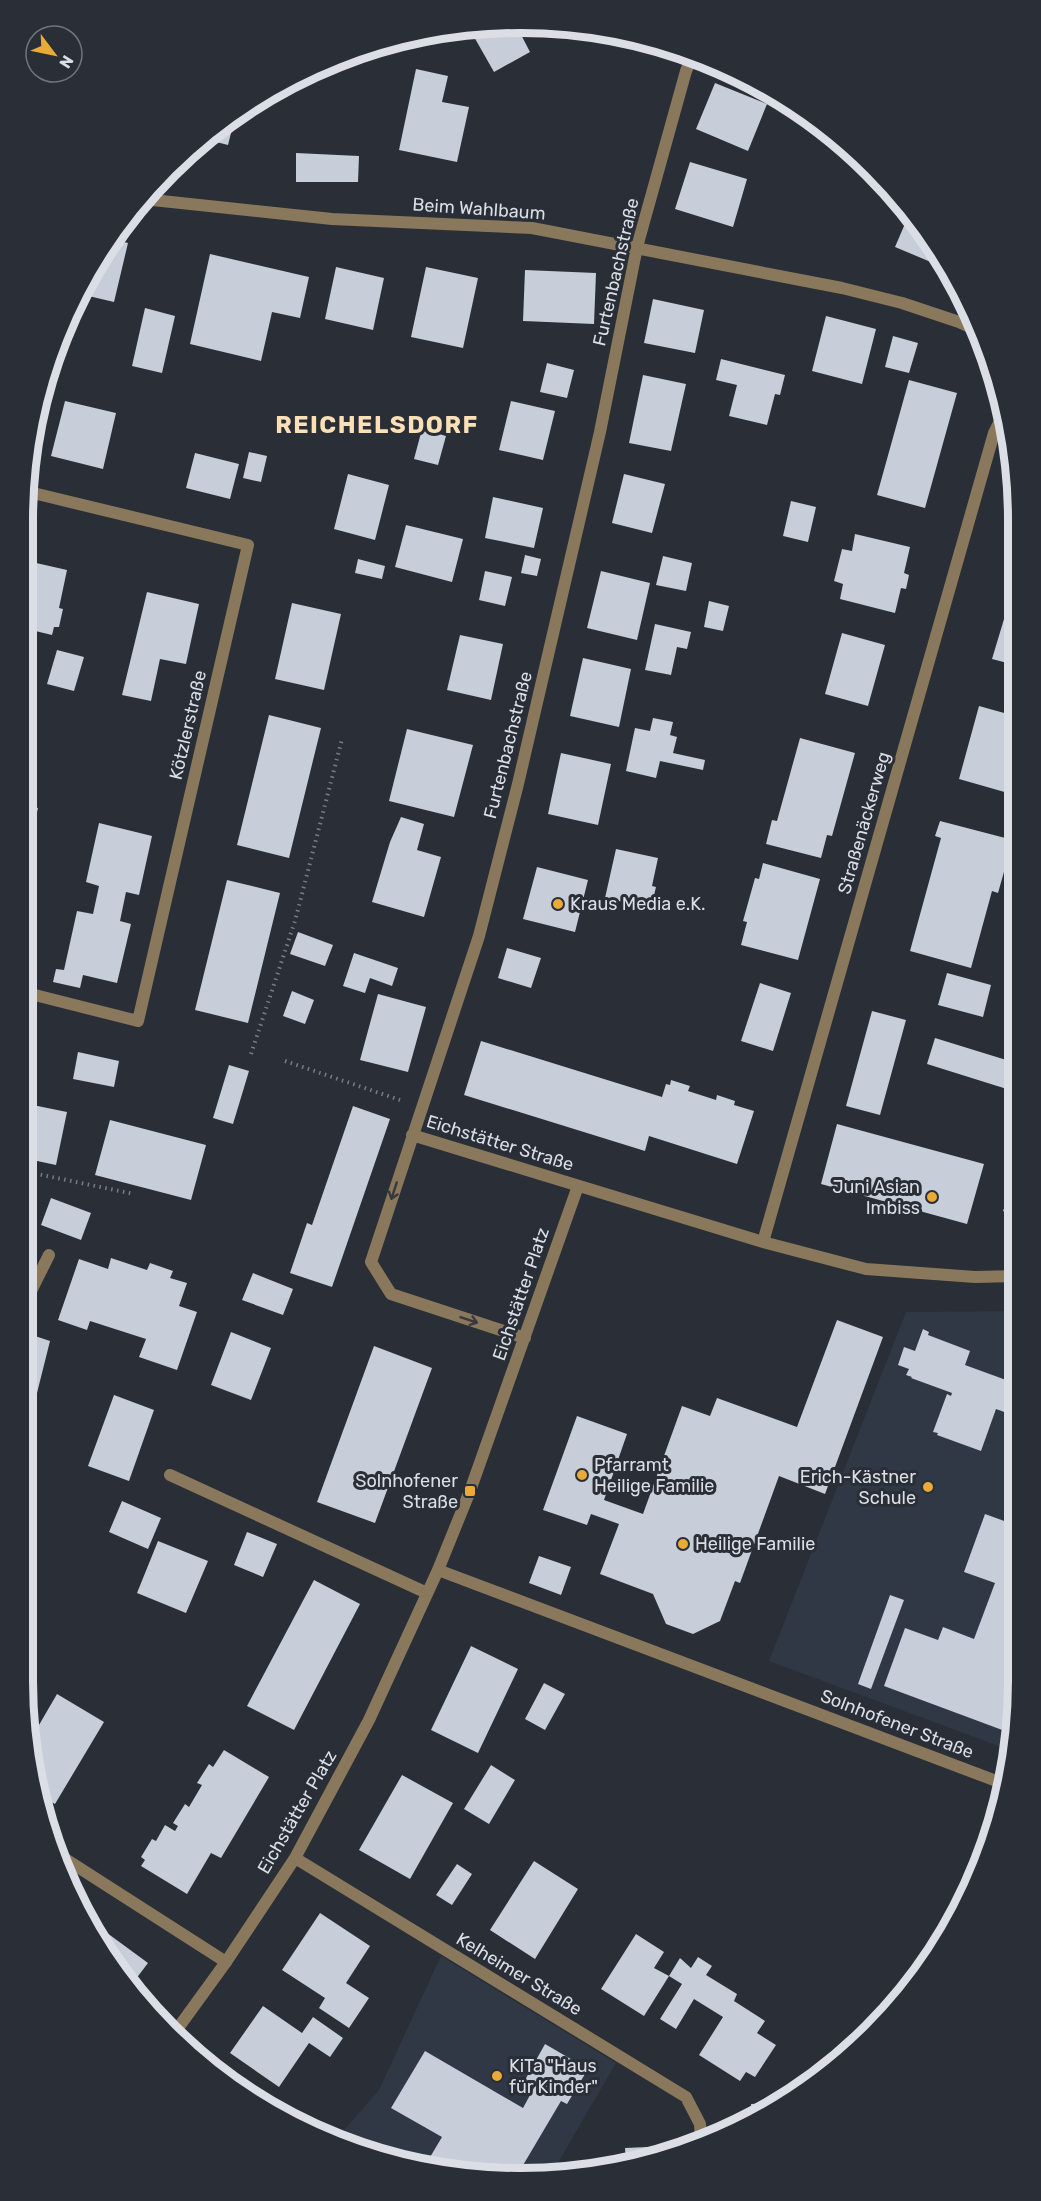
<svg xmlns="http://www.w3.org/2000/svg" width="1041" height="2201" font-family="Rubik,sans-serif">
<rect width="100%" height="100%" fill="#292e37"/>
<path fill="#303846" d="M1017,1311L1018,1681L1012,1751L769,1661L906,1312Z
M441,1956L616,2063L552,2173L423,2169L338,2137L379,2090Z"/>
<path fill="#c7cdd9" d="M515,23L530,52L494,72L469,28Z
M416,69L448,76L442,102L469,107L457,162L399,150Z
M715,83L767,104L748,151L696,129Z
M228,119L234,121L228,145L204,139Z
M296,153L359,156L358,182H296Z
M690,162L747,179L733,227L675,209Z
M910,212L916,218L945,268L895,247Z
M111,239L128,243L114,302L80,294Z
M210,254L309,277L300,318L272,312L261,361L190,344Z
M336,267L384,278L373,330L325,319Z
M426,267L478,278L463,348L411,337Z
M525,270L596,273L594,324L523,321Z
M653,299L704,310L695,353L644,343Z
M145,308L175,316L162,373L132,366Z
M826,316L876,329L862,384L812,371Z
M893,336L918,343L909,373L885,367Z
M721,359L785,375L780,395L775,394L767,425L729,416L737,385L716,380Z
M547,363L574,370L567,398L540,392Z
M643,375L686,384L671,451L629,443Z
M909,380L957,393L925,508L877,495Z
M65,401L116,413L103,469L51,456Z
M511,401L555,411L543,460L499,450Z
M422,429L446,436L438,465L414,459Z
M249,452L267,456L261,482L243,478Z
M195,453L239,464L230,499L186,488Z
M348,474L389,485L375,540L334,529Z
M624,474L665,484L652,533L612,523Z
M493,497L543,508L534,548L485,538Z
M791,501L816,507L808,542L783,536Z
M406,525L463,539L452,582L395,567Z
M855,534L910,547L904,573L909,575L906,589L901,588L895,613L840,599L843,584L834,581L842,549L852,551Z
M525,555L541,559L537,576L521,573Z
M663,556L692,563L686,591L656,585Z
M358,559L385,566L382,579L355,573Z
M23,560L67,570L59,608L63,609L59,627H54L52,635L23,628Z
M485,571L512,577L505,606L479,600Z
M601,571L650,583L637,640L587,628Z
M147,592L199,604L186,664L160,659L151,701L122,695Z
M709,601L729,606L723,631L704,627Z
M292,603L341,614L324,690L275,679Z
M1007,609L1015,610V665L992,659Z
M655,624L691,632L687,649L677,647L671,675L645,670Z
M842,633L885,645L868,706L825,694Z
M460,635L503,644L491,700L447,690Z
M57,650L84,657L74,691L47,684Z
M583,658L631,669L619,727L570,716Z
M23,696L35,699L23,746Z
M979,706L1015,716V795L959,779Z
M269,715L321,728L289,858L237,845Z
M653,718L673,722L670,735L677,737L673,753L705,760L703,770L660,761L656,778L626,771L635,728L650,731Z
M407,729L473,745L454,817L389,801Z
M800,738L855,753L832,836L827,835L821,858L766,844L772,820L777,821Z
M561,753L611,764L598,825L548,814Z
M23,804L38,808L23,868Z
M401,817L424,824L417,850L441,857L424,917L372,902L390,842Z
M940,821L1013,840L998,893L992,891L971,968L910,951L941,838L935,836Z
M99,823L152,836L139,895L126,892L120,921L131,924L117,983L83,975L80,988L53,982L56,969L64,970L77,911L93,914L99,886L86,882Z
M616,849L658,858L652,886L656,887L651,908L605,898Z
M763,863L820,879L798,960L741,945L747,922L743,921L755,878L759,879Z
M537,867L588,880L575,932L523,919Z
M227,880L280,893L248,1023L195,1010Z
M298,932L333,945L325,966L290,954Z
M507,948L541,958L531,988L498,978Z
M354,953L398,968L392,986L370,978L365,993L343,986Z
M947,973L991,985L983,1017L938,1005Z
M760,983L791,993L773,1051L741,1041Z
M292,991L314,1000L305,1024L283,1016Z
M378,994L426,1007L408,1072L360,1060Z
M872,1011L906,1020L880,1115L846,1106Z
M935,1038L1016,1063L1010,1090L927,1064Z
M481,1041L662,1097L666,1084L670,1085L671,1080L690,1086L688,1091L716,1100L717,1095L735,1101L734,1105L754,1111L737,1164L649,1136L645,1151L464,1095Z
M78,1052L119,1061L114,1087L73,1079Z
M229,1065L249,1071L233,1124L213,1118Z
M23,1103L67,1112L56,1165L23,1158Z
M353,1106L390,1119L332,1287L290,1273L307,1223L312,1225Z
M110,1120L206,1145L191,1200L95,1175Z
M837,1124L984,1164L967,1224L821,1184Z
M1017,1176V1216L1003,1211Z
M51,1198L91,1213L81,1240L41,1225Z
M111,1258L147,1270L150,1263L173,1271L170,1278L187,1283L179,1306L197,1312L177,1370L139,1357L146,1339L90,1321L87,1330L58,1320L79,1259L108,1269Z
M253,1273L293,1289L283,1315L242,1300Z
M837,1320L883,1337L825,1494L779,1476L740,1583L735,1581L720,1621L693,1634L666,1624L653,1594L600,1574L619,1524L591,1514L587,1525L543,1510L577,1416L627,1434L604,1500L643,1514L682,1406L710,1416L717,1398L797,1427Z
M923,1329L929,1332L928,1335L970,1351L965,1365L1017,1384L1018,1417L996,1409L981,1451L937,1435L938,1433L933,1432L947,1394L951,1396L952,1393L911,1378L912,1377L906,1375L909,1369L898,1365L904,1347L915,1351Z
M23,1332L50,1341L37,1393L23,1388Z
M231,1332L271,1348L251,1400L211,1385Z
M374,1346L432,1368L375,1523L317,1502Z
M114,1395L154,1410L129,1481L88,1466Z
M122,1501L161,1518L148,1549L109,1532Z
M985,1514L1018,1526V1681L1013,1734L884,1686L905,1628L938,1640L943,1627L974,1639L995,1583L964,1572Z
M247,1532L277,1544L263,1577L234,1565Z
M158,1541L208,1561L186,1613L137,1593Z
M539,1556L571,1567L561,1595L529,1583Z
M314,1580L360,1604L294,1730L247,1706Z
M890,1595L904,1600L871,1689L858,1684Z
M471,1646L518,1669L478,1753L431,1730Z
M544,1683L565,1694L545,1730L525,1719Z
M57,1694L104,1722L55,1804L42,1797L32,1737Z
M224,1750L269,1777L221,1858L211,1853L187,1894L141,1866L145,1860L141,1857L152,1839L156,1841L165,1825L175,1831L178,1826L173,1823L185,1804L189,1807L202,1785L197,1783L209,1764L213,1767Z
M491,1765L515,1780L489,1824L464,1809Z
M402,1775L453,1803L410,1879L359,1850Z
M534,1861L578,1889L535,1959L490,1930Z
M457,1864L472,1874L452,1905L436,1895Z
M320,1913L370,1946L346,1983L369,1998L349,2028L319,2008L325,1998L282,1970Z
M103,1930L148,1963L129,1988L99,1934Z
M636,1934L664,1952L654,1968L669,1976L644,2016L601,1989Z
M698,1957L712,1966L706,1975L737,1994L734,2001L765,2021L757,2033L776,2045L755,2077L746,2072L740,2081L699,2055L723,2017L694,1999L676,2029L660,2019L682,1984L669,1976L680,1958L691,1968Z
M263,2006L302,2033L313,2017L343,2038L330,2057L309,2043L279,2087L230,2053Z
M545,2044L588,2069L567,2104L561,2101L519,2172L423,2169L442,2137L391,2108L425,2051L523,2108L535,2086L525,2080Z
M262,2096L303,2122L302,2123L271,2112L258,2102Z
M774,2103L752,2119L751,2104Z
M671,2146L672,2148L626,2162L625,2148Z"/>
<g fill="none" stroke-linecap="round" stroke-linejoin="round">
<path stroke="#787c84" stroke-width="4" stroke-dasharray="1.5 4.5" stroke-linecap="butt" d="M251,1054L295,921L342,739
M285,1061L400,1100
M23,1171L134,1194"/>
<path stroke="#8a785c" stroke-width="12" d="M23,1307L49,1255
M170,1475L427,1593
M56,1853L226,1962"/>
<path stroke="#8a785c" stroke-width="12" d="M143,199L332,219L532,228L842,288L902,303L959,322L981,332
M23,992L138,1021L248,545L25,491
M412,1135L763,1242L866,1269L975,1277L1017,1276
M763,1242L994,433L1003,415
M525,1338L391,1294L371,1262L479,936L518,784L600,432L637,247L686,71L693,55
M438,1570L1007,1785
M295,1858L686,2097L700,2124L701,2139
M173,2035L226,1962L295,1858L369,1720L438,1570L470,1491L578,1186"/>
</g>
<defs><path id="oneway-shaft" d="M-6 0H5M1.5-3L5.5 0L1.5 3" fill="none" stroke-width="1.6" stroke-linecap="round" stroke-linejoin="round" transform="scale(1.5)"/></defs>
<g stroke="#38393d">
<use href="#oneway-shaft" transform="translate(394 1191) rotate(108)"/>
<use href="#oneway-shaft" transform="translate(469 1320) rotate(18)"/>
</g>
<g fill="#e9aa38" stroke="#292e37" stroke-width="2">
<circle cx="558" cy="904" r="6"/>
<circle cx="932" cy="1197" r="6"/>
<circle cx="582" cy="1475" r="6"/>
<circle cx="928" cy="1487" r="6"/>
<rect x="464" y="1485" width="12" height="12" rx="3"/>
<circle cx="683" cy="1544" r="6"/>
<circle cx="497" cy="2076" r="6"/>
</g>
<g text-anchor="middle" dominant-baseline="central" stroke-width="6" stroke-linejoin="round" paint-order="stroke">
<g font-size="18" fill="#dbdfe5" stroke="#292e37">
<text transform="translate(479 209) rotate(4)">Beim Wahlbaum</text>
<text transform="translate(616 272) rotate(-77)">Furtenbachstraße</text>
<text transform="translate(188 725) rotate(-77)">Kötzlerstraße</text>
<text transform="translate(508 745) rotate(-76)">Furtenbachstraße</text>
<text transform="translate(864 823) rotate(-74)">Straßenäckerweg</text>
<text transform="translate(500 1143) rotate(17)">Eichstätter Straße</text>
<text transform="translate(521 1294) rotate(-71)">Eichstätter Platz</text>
<text transform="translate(897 1724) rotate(21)">Solnhofener Straße</text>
<text transform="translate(297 1812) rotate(-60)">Eichstätter Platz</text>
<text transform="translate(519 1974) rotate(31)">Kelheimer Straße</text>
</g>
<g font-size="18" fill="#dbdfe5" stroke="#292e37" text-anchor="start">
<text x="570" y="904">Kraus Media e.K.</text>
<text x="920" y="1187" text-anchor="end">Juni Asian<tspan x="920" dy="21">Imbiss</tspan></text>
<text x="594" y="1465">Pfarramt<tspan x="594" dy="21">Heilige Familie</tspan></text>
<text x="916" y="1477" text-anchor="end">Erich-Kästner<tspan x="916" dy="21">Schule</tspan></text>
<text x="458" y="1481" text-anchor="end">Solnhofener<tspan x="458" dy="21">Straße</tspan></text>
<text x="695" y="1544">Heilige Familie</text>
<text x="509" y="2066">KiTa "Haus<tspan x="509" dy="21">für Kinder"</tspan></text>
</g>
<g font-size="24" font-weight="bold" letter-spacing="1.5" fill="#fadfb7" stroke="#292e37">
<text x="377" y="425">REICHELSDORF</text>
</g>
</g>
<path d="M0 0H1041V2201H0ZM520 33H521A487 487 0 0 1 1008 520V1681A487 487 0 0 1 521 2168H520A487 487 0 0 1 33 1681V520A487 487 0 0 1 520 33Z" fill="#292e37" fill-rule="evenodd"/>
<path fill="none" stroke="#dbdfe5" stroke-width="8" d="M520 33H521A487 487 0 0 1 1008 520V1681A487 487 0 0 1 521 2168H520A487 487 0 0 1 33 1681V520A487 487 0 0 1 520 33Z"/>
<g transform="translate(54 54) rotate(122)"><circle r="28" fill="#292e37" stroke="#70757d" stroke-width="1.5"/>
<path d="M0-4.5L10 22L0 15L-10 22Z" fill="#e9aa38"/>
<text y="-9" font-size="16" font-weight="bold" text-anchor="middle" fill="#dbdfe5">N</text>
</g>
</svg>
